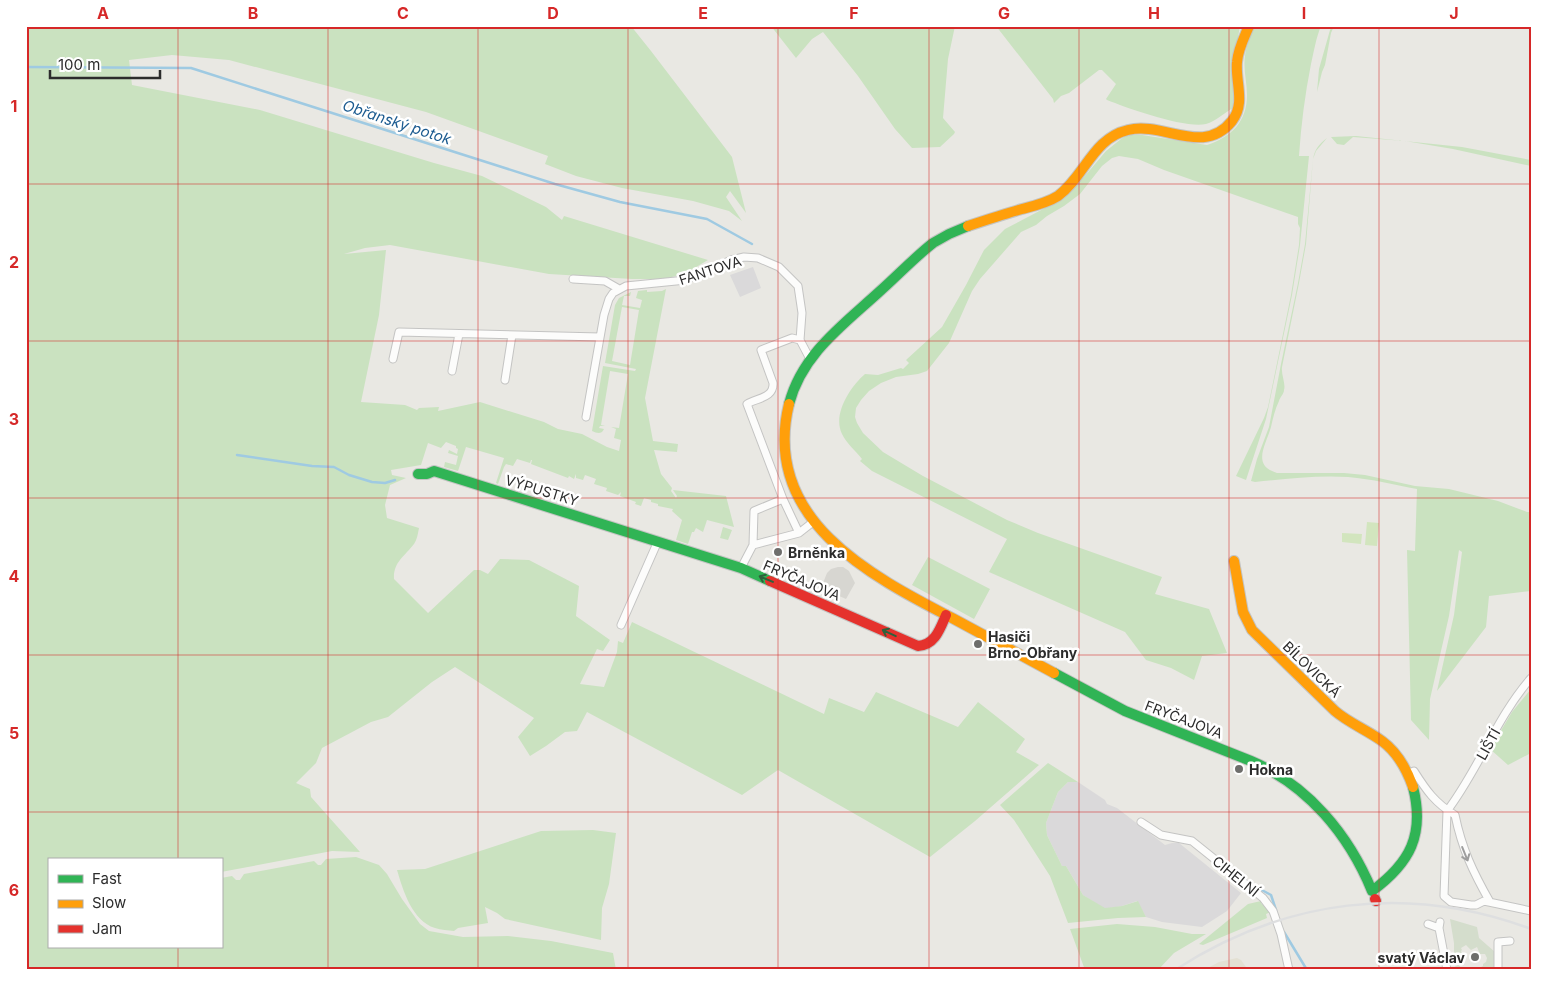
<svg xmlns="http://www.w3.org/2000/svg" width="1557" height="996" font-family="Inter,sans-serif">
<rect width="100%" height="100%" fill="#e9e8e3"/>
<path fill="#dad9da" d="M753,267L761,288L740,297L730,275Z
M1068,782H1078L1105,800L1107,804L1117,808L1165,845L1172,843H1179L1241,893L1227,911L1202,927L1162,922L1146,917L1137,901L1122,906L1105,909L1083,895L1066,866H1062L1047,835L1046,823L1058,792Z"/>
<path fill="#e3e0d3" d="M1237,958L1241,960L1248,970H1204L1219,962Z"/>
<path fill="#cae2c0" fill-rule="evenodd" d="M26,26H631L651,51L732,157L746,213L730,191L726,197L742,221L729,211L693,201L622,188L576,176L545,164L548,156L426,112L229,60L172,55L129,60L132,85L260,110L434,163L482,176L546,207L562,220L564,216L708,260L686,273L665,279H632L549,274L390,245L365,248L344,254L386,250L379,315L361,402L405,405L417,410L419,408L439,407L438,411L480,402L544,422L558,429L582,434L607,447L619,451L621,440L614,438L616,429L611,427L619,428L628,374L610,371L601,425L605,426H600L599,428L604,429C601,435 597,433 592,431L603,366L635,371L636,369L605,363L615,305L619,298L631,292L630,296H624L622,305L640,308L642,300L636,298L638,291L647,290V292L662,291L666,289L645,398L653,441L678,444L677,452L654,450L661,474L672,488L671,491L676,498L677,496L673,490L726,496L734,527L707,520L703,532L696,528L694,532H692L688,544L676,540L682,520L672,511L673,509L658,506V504L651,502V500L644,498L641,506L635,504L636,502L620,496L621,492L618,495L606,491L607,488L594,484L596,479L585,475L583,480L576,478V474L574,479L569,476L568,478L531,464L532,460H531L530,463L517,459L513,466L506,464L504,467L498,484L496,483L504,458L466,447L458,471L444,467L445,462L456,465L458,456L448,453L449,450L457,454L458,449L456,448V446L446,442L441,448L428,443L421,465L391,470L392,475L406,478L390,485L385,505L387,518L419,528C418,533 417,540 414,544C405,556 393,562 394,579L428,613L474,570H480L488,574L500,559L529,560L579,586L576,616L610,640L603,651L597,649L580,684L604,687L617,652L618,641L623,643L632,622L824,714L829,698L864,712L876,692L958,727L978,702L1025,739L1016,752L1039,765L975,821L930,857L778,770L742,795L587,712L577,731L565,732L546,746L530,756L518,737L534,718L455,667L432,682L388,717L371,722L322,748L316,763L296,783L310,789L311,797L360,852L332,851L221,872V860H49V947H221V878L232,876L236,880H240L244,874L314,861L318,865H321L326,859L356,857L379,865L387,874L402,899L420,924L429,931L463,937L508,936L551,941L613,953L616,970H26ZM622,307L639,310L630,365L612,361Z
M771,26H955L948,59L943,118L955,132L954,134L940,147L912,148L895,129L858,76L823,32L812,39L796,58Z
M996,26H1240L1232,71L1234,100L1233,108C1224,113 1216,121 1206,124C1186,129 1127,108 1107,100L1106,99L1116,84L1102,70H1099L1069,93L1061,96L1054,103L1053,99Z
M1254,26H1321C1316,38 1314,51 1311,64C1305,94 1301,125 1299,156H1309L1300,245L1292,295L1266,419L1246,480L1236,476L1264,418L1268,407L1291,295L1299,245L1300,228L1298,224V217L1164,170L1138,159L1119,156L1112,158L1102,166L1080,194L1064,206L1047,216L1036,225L1021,232L980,279L972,291L949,343L927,371L918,374L896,377L881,383L869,391L861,400L856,408L855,417L857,423L863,433L883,452L923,476L1007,520L1038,533L1162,577L1155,594L1209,609L1227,653L1202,656L1194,680L1171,668L1146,660L1125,632L989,572L1007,539L872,471L860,461L862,459C856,451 846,443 842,434C832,414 851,386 865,374L878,375L901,368L903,369L909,363L906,360L942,327L966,285L984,250L1005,229L1064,198L1084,177L1106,151L1121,139L1127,135H1142L1207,145C1231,137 1247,122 1247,95C1247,82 1243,69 1245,56C1246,46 1251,36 1254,26Z
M1332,26H1334L1331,33L1325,65L1322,72L1317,92L1319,69L1330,30Z
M1356,136L1462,147L1531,160V166L1453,149L1405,141L1353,137L1344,145L1337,144L1331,137Z
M1327,138L1316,151L1313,159L1306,244L1299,283L1282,367C1281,375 1286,384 1284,390C1284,394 1280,397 1279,401C1275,409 1273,418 1271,427C1266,445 1251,465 1277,473H1344L1365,475L1415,486L1449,489L1498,501L1527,512H1531V591L1489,596L1486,627L1437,691L1454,615L1462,552L1459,550L1449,616L1430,699L1429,740L1411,720L1407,550L1415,551L1417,489C1395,485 1372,479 1348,477C1317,475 1286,479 1255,482L1251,481L1257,459L1269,427L1281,364L1298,283L1305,244L1313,159C1315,149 1319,144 1327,138Z
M723,527L732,530L728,540L720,538Z
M928,557L990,589L974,619L912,585Z
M1531,689V753L1508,765L1490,749L1512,712Z
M1048,763L1078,782H1068L1058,792L1046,823L1047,835L1062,866H1066L1083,895L1105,908L1122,906L1138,901L1146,917L1118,918L1068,923L1050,876L1014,820L1000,805Z
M593,830L616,833L609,884L602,908L601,940L505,919L497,913L485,907L488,923L458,928L454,931C448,930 441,930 435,928C412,921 403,890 397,870L425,869L541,831Z
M1261,901V903L1271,912L1266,914L1267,918L1203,945L1199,944L1248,904Z
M1117,924L1155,927L1192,934H1206L1174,953L1158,970H1085L1070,929Z"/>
<path fill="#d4ddcc" d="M1450,919L1477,927L1479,938L1495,952V970H1475L1483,966V964L1486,962L1487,958L1485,954H1480L1477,947L1471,950L1466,945L1461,948L1462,950L1461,951L1465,960L1459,963L1461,970H1456L1454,959V943Z"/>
<path fill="#d2e5be" d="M1367,522L1379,523L1377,546L1365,545Z
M1342,533L1362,534L1361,544L1342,542Z"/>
<path fill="#d7d6d1" d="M838,567H843L849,571L855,583L846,599L821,588L827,573L831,569Z"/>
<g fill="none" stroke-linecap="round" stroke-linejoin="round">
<path stroke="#9fcae2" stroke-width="2.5" d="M26,67L191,68L555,184L620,202L707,219L752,244
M237,455L312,466L334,467L349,475L372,482L385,483L395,480
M1260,889L1271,895L1276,910
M1284,932L1307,970
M26,967L34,970"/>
<defs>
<path id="street" d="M573,279L605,281L619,289
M393,359L399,332L600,337
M452,371L459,334
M505,380L512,335
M586,417L604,315L609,299L613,293L626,286L686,280L731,260L744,257L758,258L779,267L798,286L802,313L800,340
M799,533L783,499L747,404C757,398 774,398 773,383L761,350L792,338L800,340L810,359
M753,545L754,511L783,499
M741,568L753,545L799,533L813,522
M621,625L658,541
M1407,774L1414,771C1426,790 1435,803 1455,815C1462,849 1473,872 1490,902
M1447,811L1444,896L1451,902L1471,905H1476L1484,901L1531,911
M1447,811C1479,769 1496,718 1531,678
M1141,822L1161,835L1192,841L1263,898L1273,911L1281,934L1289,970
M1440,922L1439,928L1447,970
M1428,924L1439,928
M1498,970V942L1510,941"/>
<path id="fast" d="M789,404C802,354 843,325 879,292C897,276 914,258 933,243L949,234L968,226
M418,474H427L434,471L741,568L770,581
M1054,673L1125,711L1251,761C1308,785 1349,835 1372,891C1410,863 1425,835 1413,787"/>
<path id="slow" d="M968,226C986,220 1004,214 1022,209C1034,206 1047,203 1058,196C1085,176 1093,138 1128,130C1164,121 1203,157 1232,121C1246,103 1235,82 1237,62C1238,49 1244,38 1249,26
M789,404C761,519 869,575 954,619C987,637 1021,655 1054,673
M1234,561L1243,612L1252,630L1335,711C1349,723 1367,730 1382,741C1397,752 1407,770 1413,787"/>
<path id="jam" d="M770,581L918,646C935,645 940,629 946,615
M1375,899L1376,901"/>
</defs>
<use href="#street" stroke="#c4c4c3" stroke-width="9"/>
<use href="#fast" stroke="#c4c4c3" stroke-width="12"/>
<use href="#slow" stroke="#c4c4c3" stroke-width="12"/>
<use href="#jam" stroke="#c4c4c3" stroke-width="12"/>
<use href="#street" stroke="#fcfcfb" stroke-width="7"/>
<use href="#fast" stroke="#30b455" stroke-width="10"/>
<use href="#slow" stroke="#ff9f0a" stroke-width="10"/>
<use href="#jam" stroke="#e5322d" stroke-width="10"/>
<path stroke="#dedfe0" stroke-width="2.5" d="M1175,970C1284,899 1408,883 1531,929"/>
</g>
<defs><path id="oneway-shaft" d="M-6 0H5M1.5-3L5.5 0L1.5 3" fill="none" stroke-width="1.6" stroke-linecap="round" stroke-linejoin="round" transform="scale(1.25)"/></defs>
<g stroke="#2e623c">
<use href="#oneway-shaft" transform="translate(766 579) rotate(-157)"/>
<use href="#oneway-shaft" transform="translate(889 633) rotate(-155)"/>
</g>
<use stroke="#9e9e9e" href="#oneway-shaft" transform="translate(1465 854) rotate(68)"/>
<path fill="none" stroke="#d62828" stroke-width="1" stroke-opacity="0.55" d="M178,26V860M328,26V970M478,26V970M628,26V970M778,26V970M929,26V970M1079,26V970M1229,26V970M1379,26V970M26,184H1531M26,341H1531M26,498H1531M26,655H1531M26,812H1531M178,947V970"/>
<g fill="#6e6e6c" stroke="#fff" stroke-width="2">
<circle cx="778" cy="552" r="5"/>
<circle cx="978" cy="644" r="5"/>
<circle cx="1239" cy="769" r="5"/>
<circle cx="1475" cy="957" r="5"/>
</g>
<g text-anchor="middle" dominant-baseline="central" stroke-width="5" stroke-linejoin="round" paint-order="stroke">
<g font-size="14" fill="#2c2c2c" stroke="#fff">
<text transform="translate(710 270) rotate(-18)">FANTOVA</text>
<text transform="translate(542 490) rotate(17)">VÝPUSTKY</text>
<text transform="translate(802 580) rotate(23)">FRYČAJOVA</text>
<text transform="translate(1312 669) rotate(44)">BÍLOVICKÁ</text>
<text transform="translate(1184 719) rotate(21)">FRYČAJOVA</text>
<text transform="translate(1488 744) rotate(-61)">LIŠTÍ</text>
<text transform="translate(1236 876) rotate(39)">CIHELNÍ</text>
</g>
<g font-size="14" font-weight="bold" fill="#2c2c2c" stroke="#fff" text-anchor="start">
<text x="788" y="552">Brněnka</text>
<text x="988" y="636">Hasiči<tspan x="988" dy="16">Brno-Obřany</tspan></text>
<text x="1249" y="769">Hokna</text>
<text x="1465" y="957" text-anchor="end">svatý Václav</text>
</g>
<g font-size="15" font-style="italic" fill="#1c5b90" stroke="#fff">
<text transform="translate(397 122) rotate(18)">Obřanský potok</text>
</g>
</g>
<rect width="1557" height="996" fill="none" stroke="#ffffff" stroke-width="55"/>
<rect x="48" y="858" width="175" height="90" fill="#ffffff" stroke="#ababab"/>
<rect x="58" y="875" width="25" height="8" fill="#30b455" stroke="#ababab"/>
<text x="92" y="884" font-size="15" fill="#2c2c2c">Fast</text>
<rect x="58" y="900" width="25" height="8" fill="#ff9f0a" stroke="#ababab"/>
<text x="92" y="908" font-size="15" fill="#2c2c2c">Slow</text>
<rect x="58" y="925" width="25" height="8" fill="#e5322d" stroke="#ababab"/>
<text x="92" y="934" font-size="15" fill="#2c2c2c">Jam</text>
<path d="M50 70v8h110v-8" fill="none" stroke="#2c2c2c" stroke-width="2.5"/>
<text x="58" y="70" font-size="15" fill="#2c2c2c" stroke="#ffffff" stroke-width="4" paint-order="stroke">100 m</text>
<rect x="28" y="28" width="1502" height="940" fill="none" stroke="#d62828" stroke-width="2"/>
<g font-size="16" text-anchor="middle" font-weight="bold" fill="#d62828">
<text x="103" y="19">A</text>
<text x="253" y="19">B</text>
<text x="403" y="19">C</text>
<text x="553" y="19">D</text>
<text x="703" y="19">E</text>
<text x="854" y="19">F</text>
<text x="1004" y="19">G</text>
<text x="1154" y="19">H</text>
<text x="1304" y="19">I</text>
<text x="1454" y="19">J</text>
<text x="14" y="112">1</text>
<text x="14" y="268">2</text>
<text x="14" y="425">3</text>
<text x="14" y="582">4</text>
<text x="14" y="739">5</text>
<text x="14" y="896">6</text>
</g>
</svg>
